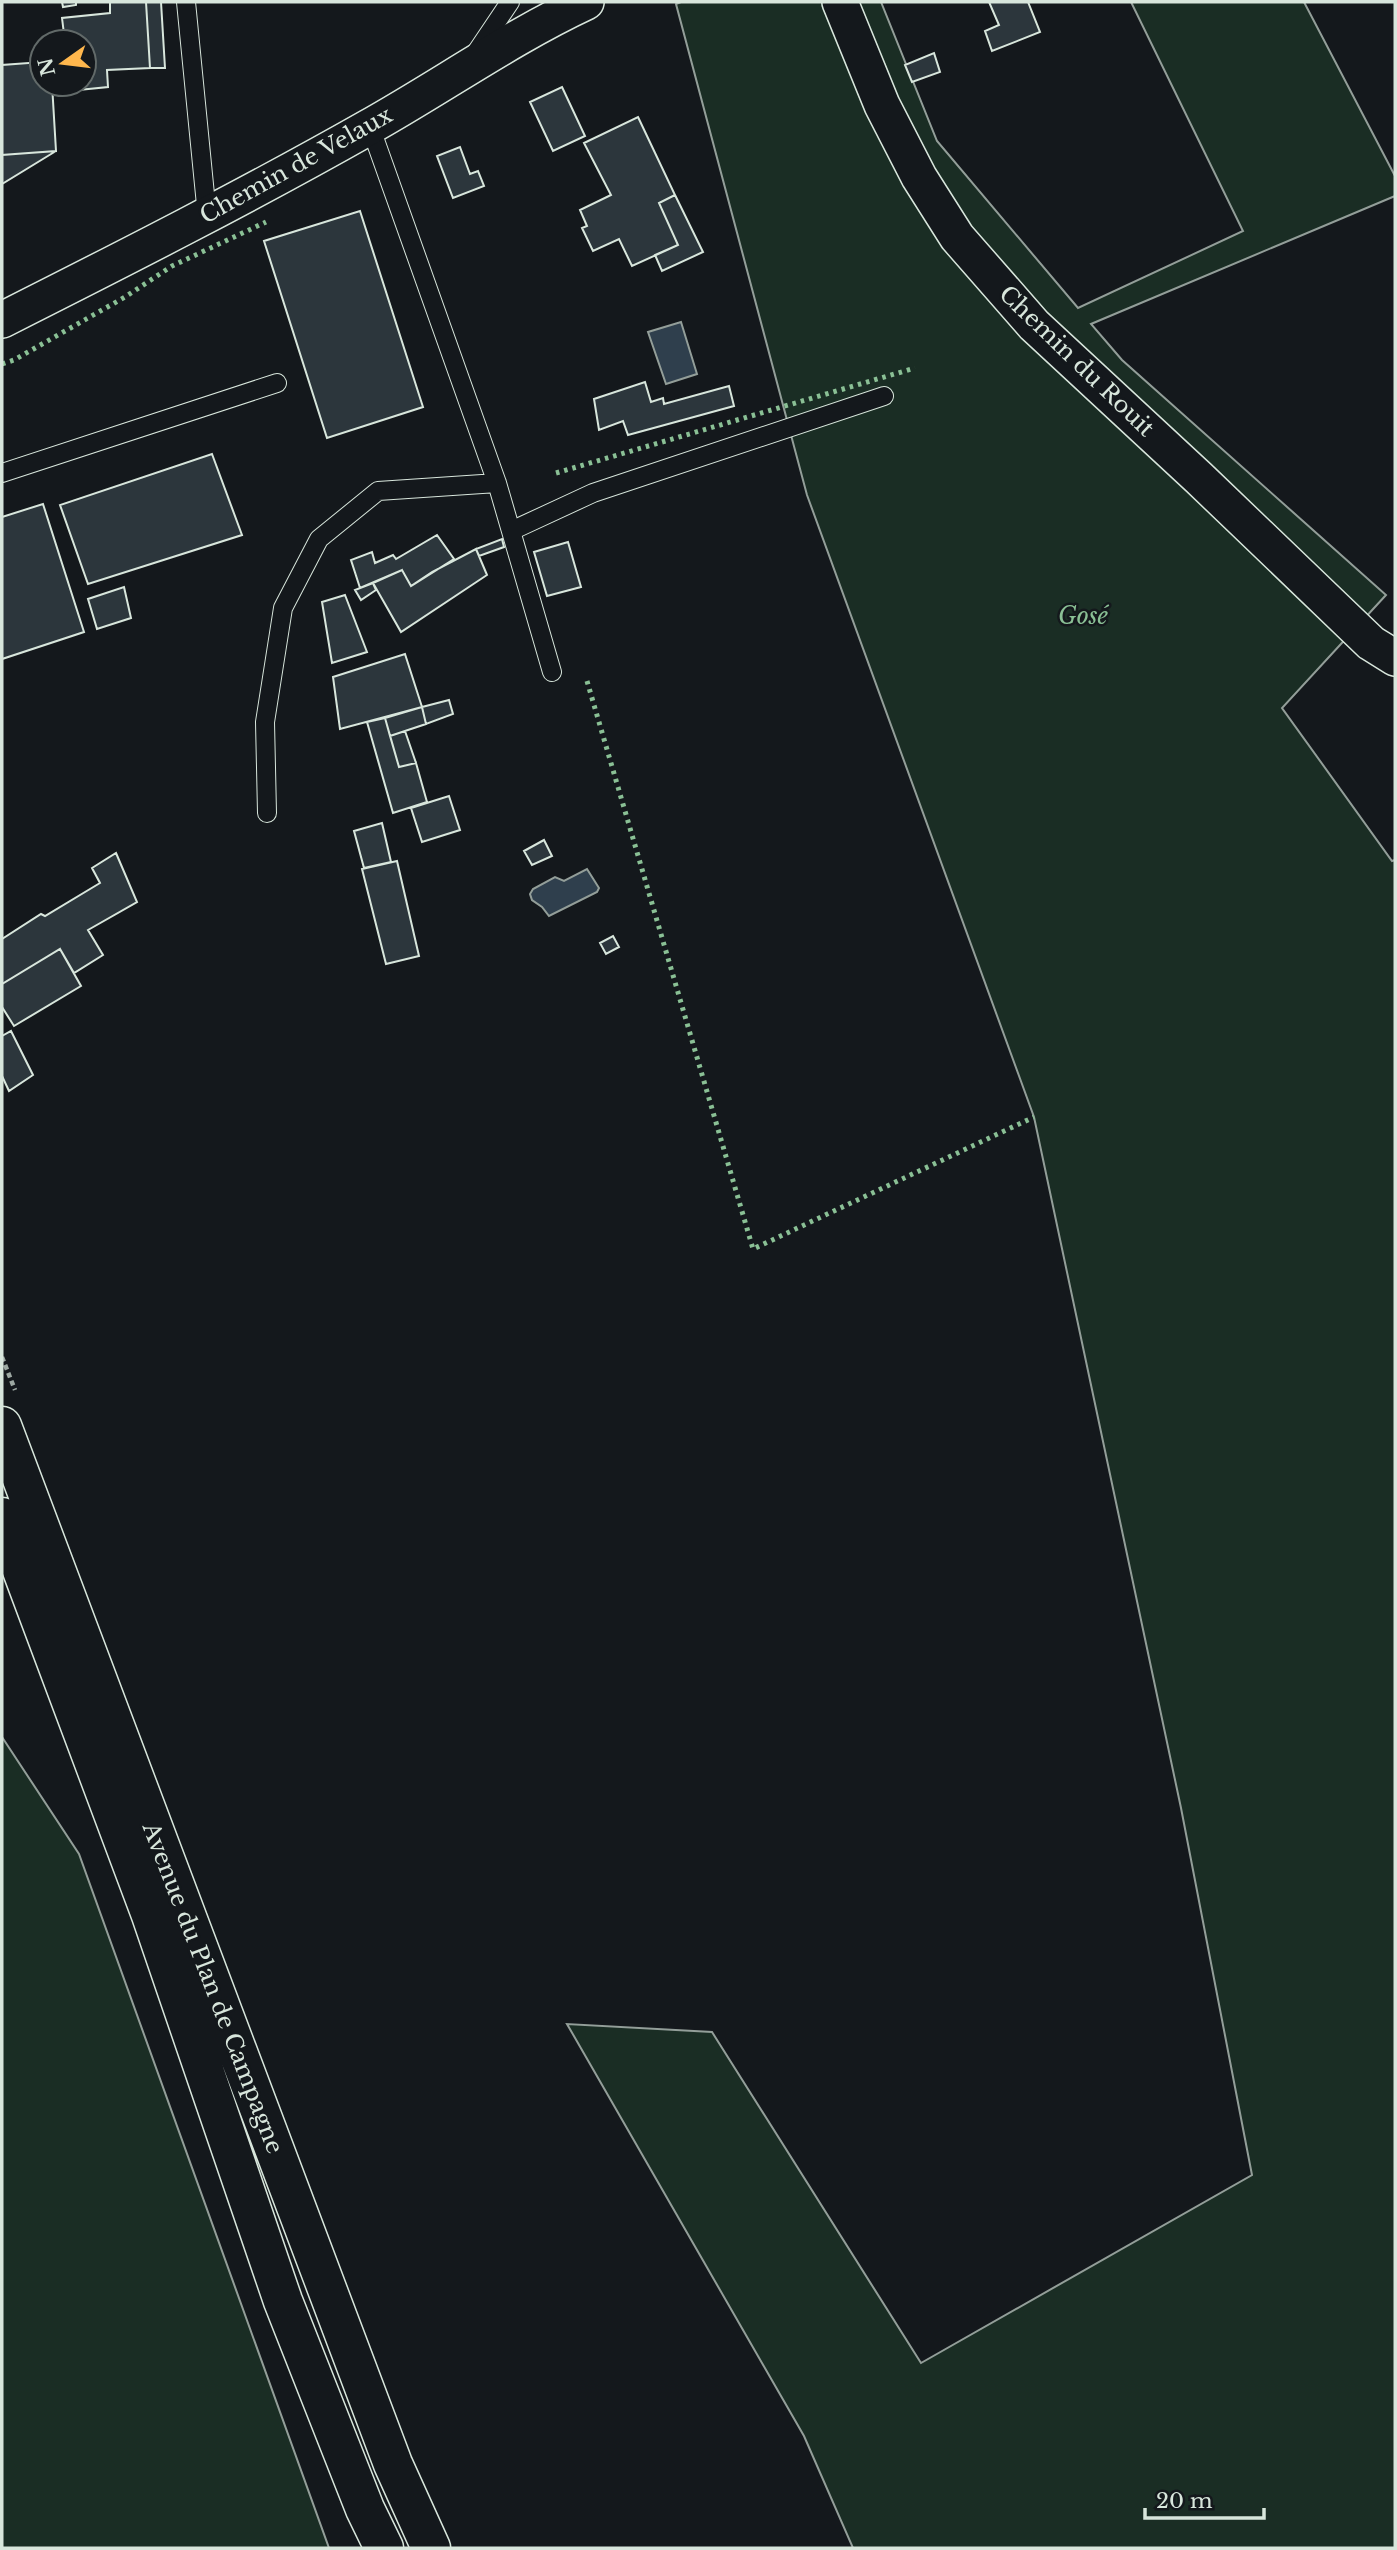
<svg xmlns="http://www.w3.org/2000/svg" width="1397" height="2550" font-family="'Libre Baskerville',serif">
<rect width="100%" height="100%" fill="#14181c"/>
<path fill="#1a2d24" stroke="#939e99" stroke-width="2" d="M681,2H881L937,141L1078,308L1243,231L1131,2H1304L1395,176V196L1091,324L1122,360L1386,595L1282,708L1392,861L1395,860V2548H853L804,2436L567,2024L712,2032L921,2363L1252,2175L1181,1808L1034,1117L807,495L676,4Z
M2,1737L79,1854L329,2548H2Z"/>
<path fill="#2f3f4d" stroke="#939e99" stroke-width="2" d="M681,322L697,374L666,384L648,332Z
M587,869L599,888L597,892L549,916L542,907L532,900L530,894L533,889L555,877L564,881Z"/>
<path fill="#2c363c" stroke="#d8e6dc" stroke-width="2" d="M62,2H76V5L63,7Z
M110,2H146L150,68L107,70L108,87L69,91V84H84V42H65L62,18L110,13Z
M146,2H161L165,68H150Z
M989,2H1028L1040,32L992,51L985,31L999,25Z
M934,53L940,72L912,82L905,65Z
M42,62V84H52L56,151L2,155V65Z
M562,87L585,136L553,151L530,102Z
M638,117L675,195L659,203L678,245L632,266L619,239L593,251L582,228L587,226L580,210L611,195L584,143Z
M460,147L470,174L478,171L484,186L453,198L437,156Z
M56,151L2,184V155Z
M675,195L703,252L662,271L655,255L678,245L659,203Z
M360,211L423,407L327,438L264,241Z
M645,382L651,402L663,398L664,404L729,386L734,406L628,435L623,421L599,430L594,399Z
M212,454L242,535L88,584L60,505Z
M43,504L84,632L2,659V517Z
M437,535L454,559L411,586L402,570L360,588L351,560L372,552L375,563L393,555L396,559Z
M502,539L504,547L479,556L476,549Z
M568,542L581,587L547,596L534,552Z
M476,549L487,575L401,632L373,583L402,570L411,586L432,572Z
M373,583L376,590L361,600L355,590Z
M124,587L131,618L97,629L88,599Z
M345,595L367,652L332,663L322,602Z
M405,654L422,707L340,729L333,677Z
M449,700L453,714L426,724L422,707Z
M422,707L426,724L390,736L385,718Z
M385,718L399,767L416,763L427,802L393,813L367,722Z
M405,731L416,763L399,767L390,736Z
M449,796L460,830L422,842L411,808Z
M382,823L391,862L364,868L354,831Z
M544,840L552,856L532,865L524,851Z
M116,853L137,902L88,930L103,955L74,973L60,949L2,984V939L41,914L45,916L100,883L92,868Z
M397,861L419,956L386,964L362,869Z
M613,936L619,947L606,954L600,943Z
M60,949L81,986L14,1026L2,1007V984Z
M11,1031L33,1075L9,1091L2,1076V1036Z"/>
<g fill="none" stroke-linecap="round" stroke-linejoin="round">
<defs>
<path id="service" d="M186,2L207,215
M475,54L510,2
M370,126L497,483L552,672
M2,473L277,383
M511,531L593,493L884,396
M267,813L265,722L283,608L319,539L378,491L497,483"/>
<path id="minor" d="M840,2L882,105L919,177L957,237L1034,325L1199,478L1371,643L1395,658
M2,320C125,258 249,195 369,127C442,86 511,37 586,2"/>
<path id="secondary" d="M2,1426L393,2464L431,2548
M2,1517L151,1915L283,2301L365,2509L384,2548"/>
</defs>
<use href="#service" stroke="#d8e6dc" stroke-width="20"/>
<use href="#minor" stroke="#d8e6dc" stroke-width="38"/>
<use href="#secondary" stroke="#d8e6dc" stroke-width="41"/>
<path stroke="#9da8a2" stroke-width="4.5" stroke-dasharray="5 3.5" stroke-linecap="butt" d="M2,1357L15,1390"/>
<use href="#service" stroke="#14181c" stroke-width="18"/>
<use href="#minor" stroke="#14181c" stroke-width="35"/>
<use href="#secondary" stroke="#14181c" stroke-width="38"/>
<path stroke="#8ac095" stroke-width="5" stroke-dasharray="3.5 5" stroke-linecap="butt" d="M2,364L14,360L125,297L172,266L266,222
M556,473L915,368
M587,681L753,1249L1034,1117"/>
</g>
<g text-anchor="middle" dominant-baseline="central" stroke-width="5" stroke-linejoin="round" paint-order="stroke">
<g font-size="23" fill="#d8e6dc" stroke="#14181c">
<text transform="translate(296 165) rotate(-29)">Chemin de Velaux</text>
<text transform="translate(1077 361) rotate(44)">Chemin du Rouit</text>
<text transform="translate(213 1988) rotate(69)">Avenue du Plan de Campagne</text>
</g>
<g font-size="23" font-style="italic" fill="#8ac095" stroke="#14181c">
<text x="1083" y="616">Gosé</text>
</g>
</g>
<rect width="1397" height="2550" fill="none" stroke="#d8e6dc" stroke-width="7"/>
<g transform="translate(63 63) rotate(256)"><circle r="33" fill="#14181c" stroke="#626a69" stroke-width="2"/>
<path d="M0-5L12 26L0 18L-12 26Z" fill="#ffb74d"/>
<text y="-10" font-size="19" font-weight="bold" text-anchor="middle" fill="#d8e6dc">N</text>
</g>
<path d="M1145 2508v10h119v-10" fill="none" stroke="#d8e6dc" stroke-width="3.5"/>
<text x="1156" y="2508" font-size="21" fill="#d8e6dc" stroke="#14181c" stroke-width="5" paint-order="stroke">20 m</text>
</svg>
